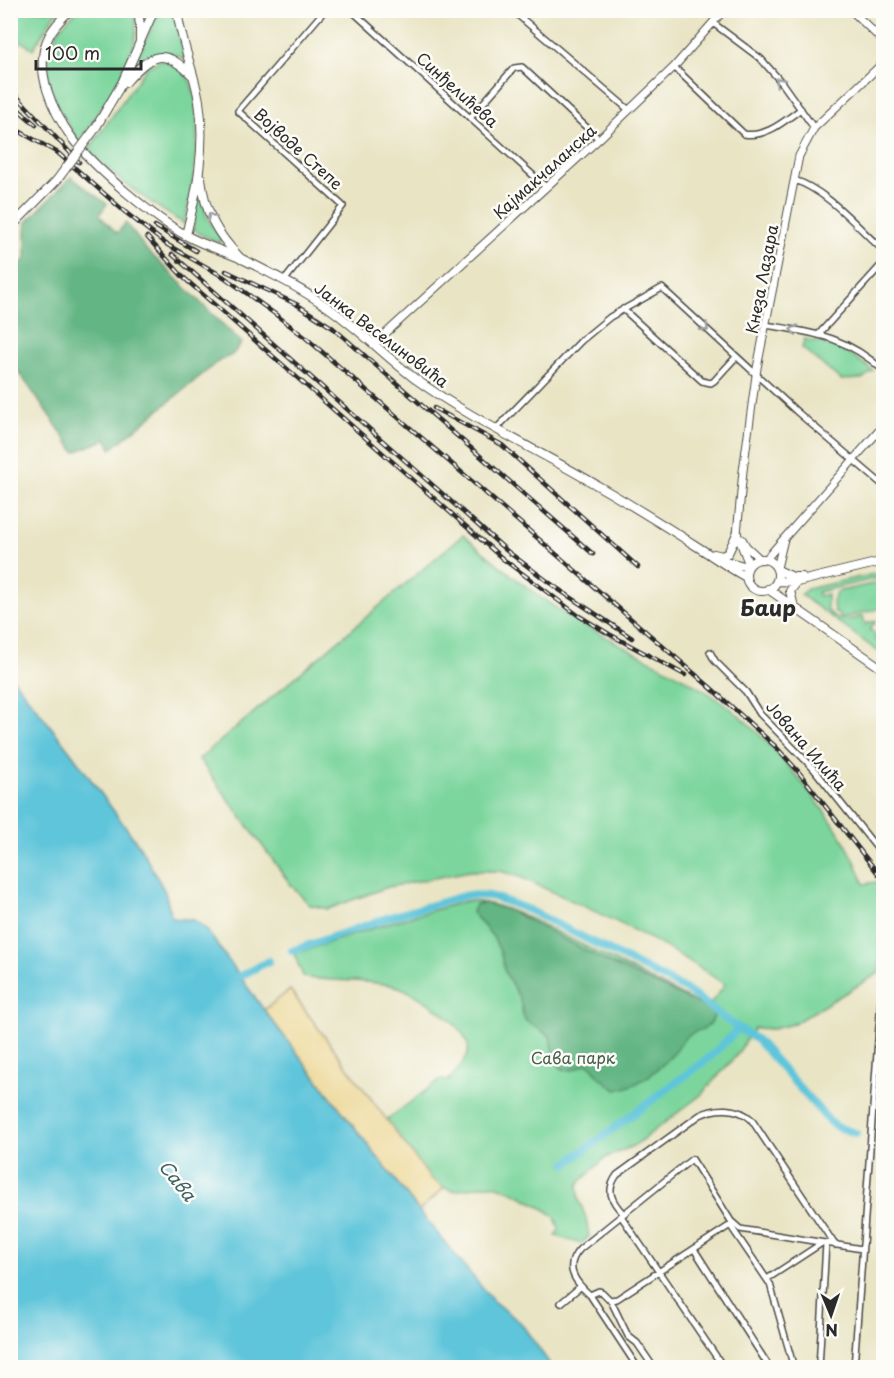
<svg xmlns="http://www.w3.org/2000/svg" width="894" height="1378" font-family="'Playpen Sans',sans-serif">
<rect width="100%" height="100%" fill="#fdfcf7"/>
<filter id="ink" filterUnits="userSpaceOnUse"><feTurbulence type="fractalNoise" baseFrequency=".0167" numOctaves="2"/><feDisplacementMap in="SourceGraphic" scale="12" xChannelSelector="R" yChannelSelector="G"/><feConvolveMatrix kernelMatrix="1 2 1 2 8 2 1 2 1" color-interpolation-filters="sRGB"/></filter>
<filter id="wash" filterUnits="userSpaceOnUse"><feTurbulence type="fractalNoise" baseFrequency=".008" numOctaves="4" result="noise"/><feDisplacementMap in="SourceGraphic" scale="24" xChannelSelector="R" yChannelSelector="G"/><feGaussianBlur stdDeviation="1.35" result="paint"/><feColorMatrix in="noise" values="0 0 0 0 0 0 0 0 0 0 0 0 0 0 0 0 0 1.4 0 .05"/><feComposite in="paint" operator="in"/></filter>
<g filter="url(#wash)">
<rect width="100%" height="100%" fill="#e9e4c4"/>
<path fill="#7bd59c" stroke="#538064" stroke-width="1.5" d="M10,11L11,10L60,11L55,14L33,49L11,35Z
M77,11H133C150,44 99,113 79,141C47,95 28,51 77,11Z
M159,11H174L185,60C167,48 151,52 136,67L134,66Z
M160,60C171,63 180,66 187,76C207,106 193,190 184,224C150,202 115,180 89,149L146,68Z
M197,197H201L207,217L222,241L220,243L198,233L193,227Z
M804,339C834,345 849,351 873,371L862,379L841,380L802,348Z
M463,535C495,562 528,590 564,613C617,646 675,669 726,705C757,728 784,760 808,790C831,819 852,848 864,884L883,881L879,973L793,1024L773,1029L754,1028L736,1056L701,1095L635,1145L605,1158L580,1182L578,1186L579,1200L586,1218L589,1236L581,1244L556,1236L559,1229L555,1217C545,1208 505,1186 492,1185C465,1184 457,1202 430,1178L387,1120L441,1079L448,1081C454,1074 464,1064 467,1055C477,1030 415,991 395,986C369,980 334,981 307,978L303,976L294,954L392,922L466,901C489,901 510,910 531,919L687,998L705,1010L725,985C664,940 589,909 520,877L500,871H470L388,887L328,909L310,905L291,885L199,759Z
M883,572V577L817,592L819,596L827,594V609C837,624 848,620 863,616L865,624L876,621L870,630L877,635L874,639L883,645V655L801,595L807,589Z
M881,582L883,583V608L842,618L834,611L833,602L836,592Z"/>
<path fill="#64b684" stroke="#487058" stroke-width="1.5" d="M71,177L107,204L99,215L117,233L126,223L145,248L242,343L232,355L219,361L111,449L107,439L75,452L11,361V271L26,259V223Z
M485,903L511,911L605,961L703,1006L711,1011L714,1015C711,1032 696,1028 686,1037C681,1041 679,1048 675,1052C659,1070 640,1086 616,1090L600,1077L589,1064C582,1064 581,1067 575,1069C554,1076 552,1050 550,1036L526,1021L523,1015L520,999L505,972L500,951L493,937L472,912L475,905Z"/>
<path fill="#eeda9e" stroke="#8c8264" stroke-width="1.5" d="M290,990L430,1178L444,1188L419,1211L264,1010Z"/>
<path fill="#5ec5da" stroke="#447882" stroke-width="1.5" d="M11,676L70,751L140,847L165,892L172,918L194,920L206,929L264,1010L419,1211L493,1301L520,1322L552,1367H20L10,1352Z"/>
<g fill="none" stroke-linecap="round" stroke-linejoin="round">
<path stroke="#5ec5da" stroke-width="8" d="M292,951L390,917L467,895L490,896L508,902L529,910L628,960L685,989L703,1002L728,1021L757,1040L829,1121L837,1127L856,1133
M231,981L269,961
M566,1164L710,1057L739,1028"/>
</g>
</g>
<g filter="url(#ink)">
<g fill="none" stroke-linecap="round" stroke-linejoin="round">
<defs>
<path id="minor" d="M351,10L546,187
M512,10L629,110
M713,23L761,59L782,83L814,128
M674,67L744,134C766,138 784,121 801,109
M470,118L514,68L522,67L599,139
M794,180C827,190 858,228 884,251
M284,281L343,206L238,111L325,10
M623,309L702,381L711,383L714,381L736,357
M766,325C815,333 846,336 884,371
M818,335L884,262
M496,429L581,341L610,317L662,288L796,411L884,486
M710,652L715,661L746,692L760,714L813,768L884,857
M623,1213C611,1201 606,1190 617,1175L700,1115C716,1107 737,1107 751,1119L835,1245
M621,1216L724,1368
M730,1225L770,1284L794,1368
M694,1249L770,1368
M767,1279L822,1243
M590,1295L599,1291L602,1292L611,1301L628,1336L637,1343L654,1368
M610,1300L617,1299L732,1224
M561,1303L580,1287
M638,1368L590,1295C575,1282 563,1267 580,1249L692,1159L731,1221L740,1229L862,1249
M819,1368L826,1243
M854,1368L884,957"/>
<path id="tertiary" d="M851,10L884,42
M374,344L599,139L674,67L724,10
M742,539L746,546L760,559
M766,559L884,425
M749,565L737,534L743,471L757,368L799,156L814,128L884,62
M777,568L784,539"/>
<path id="secondary" d="M70,10C62,18 54,26 49,36C32,69 53,112 72,138C95,169 155,219 189,237C206,246 224,251 242,259C271,273 302,289 329,308C359,329 385,356 414,378C472,420 538,450 600,487C633,506 665,526 698,547C714,557 729,568 746,577
M714,554L722,556L728,553L737,534
M746 575a16 16 0 1 1 32 0a16 16 0 1 1-32 0Z
M721,560L748,567
M778,570L793,577H802
M777,581L797,582L884,561
M768,589L884,670
M794,607L790,591L797,582"/>
<path id="primary" d="M138,10L140,25V40
M177,10C181,42 194,71 199,101C206,146 197,192 186,235
M126,82C152,53 163,47 193,76
M95,129L122,83L154,10
M201,178C205,214 217,234 241,259
M10,228L57,180"/>
</defs>
<use href="#minor" stroke="#484742" stroke-width="8"/>
<use href="#tertiary" stroke="#484742" stroke-width="9"/>
<use href="#secondary" stroke="#484742" stroke-width="10"/>
<use href="#primary" stroke="#484742" stroke-width="10"/>
<use href="#minor" stroke="#fff" stroke-width="5"/>
<use href="#tertiary" stroke="#fff" stroke-width="7"/>
<use href="#secondary" stroke="#fff" stroke-width="8"/>
<use href="#primary" stroke="#fff" stroke-width="8"/>
<defs>
<path id="rail" d="M10,89L79,162
M10,102L36,125
M10,126L58,153L125,212L166,244L224,277L275,314L306,338L467,477L711,688L776,747L797,770L884,881
M155,226L196,251
M147,237L183,277L503,559L579,616L609,634L685,675
M172,254L507,551L558,589L632,638
M226,271L296,304L333,328L593,554
M434,408L502,445L638,567"/>
</defs>
<use href="#rail" stroke="#2b2b2b" stroke-width="4.5"/>
<use href="#rail" stroke="#fdfcf7" stroke-width="2" stroke-dasharray="7" stroke-linecap="butt"/>
<defs>
<path id="primary-bridge" d="M57,180L95,129"/>
</defs>
<use href="#primary-bridge" stroke="#484742" stroke-width="10" stroke-linecap="butt"/>
<use href="#primary-bridge" stroke="#fff" stroke-width="8"/>
</g>
<defs><path id="oneway-chevron" d="M-2-3.5L2.5 0L-2 3.5" fill="none" stroke-width="1.6" stroke-linecap="round" stroke-linejoin="round" transform="scale(1.5)"/></defs>
<g stroke="#a0a0a0">
<use href="#oneway-chevron" transform="translate(779 81) rotate(-129)"/>
<use href="#oneway-chevron" transform="translate(211 217) rotate(-115)"/>
<use href="#oneway-chevron" transform="translate(705 328) rotate(43)"/>
<use href="#oneway-chevron" transform="translate(794 330) rotate(-169)"/>
</g>
</g>
<g text-anchor="middle" dominant-baseline="central" stroke-width="5" stroke-linejoin="round" paint-order="stroke">
<g font-size="16" fill="#2b2b2b" stroke="#fdfcf7">
<text transform="translate(458 89) rotate(42)">Синђелићева</text>
<text transform="translate(299 148) rotate(42)">Војводе Степе</text>
<text transform="translate(544 171) rotate(-42)">Кајмакчаланска</text>
<text transform="translate(761 279) rotate(-79)">Кнеза Лазара</text>
<text transform="translate(382 334) rotate(37)">Јанка Веселиновића</text>
<text transform="translate(807 745) rotate(49)">Јована Илића</text>
</g>
<g font-size="16" fill="#435e4d" stroke="#fdfcf7">
<text x="573" y="1057">Сава парк</text>
</g>
<g font-size="18" font-style="italic" fill="#3d6168" stroke="#fdfcf7">
<text transform="translate(178 1180) rotate(51)">Сава</text>
</g>
<g font-size="22" font-weight="bold" fill="#2b2b2b" stroke="#fdfcf7">
<text x="768" y="606">Баир</text>
</g>
</g>
<rect width="894" height="1378" fill="none" stroke="#fdfcf7" stroke-width="36"/>
<g transform="translate(831 1315) rotate(178)" stroke="#fdfcf7" stroke-width="4.5" paint-order="stroke">
<path d="M0-4.5L10 22L0 15L-10 22Z" fill="#2b2b2b"/>
<text y="-9" font-size="16" font-weight="bold" text-anchor="middle" fill="#2b2b2b">N</text>
</g>
<path d="M36 60v9h105v-9" fill="none" stroke="#2b2b2b" stroke-width="3"/>
<text x="45" y="60" font-size="18" fill="#2b2b2b" stroke="#fdfcf7" stroke-width="4.5" paint-order="stroke">100 m</text>
</svg>
